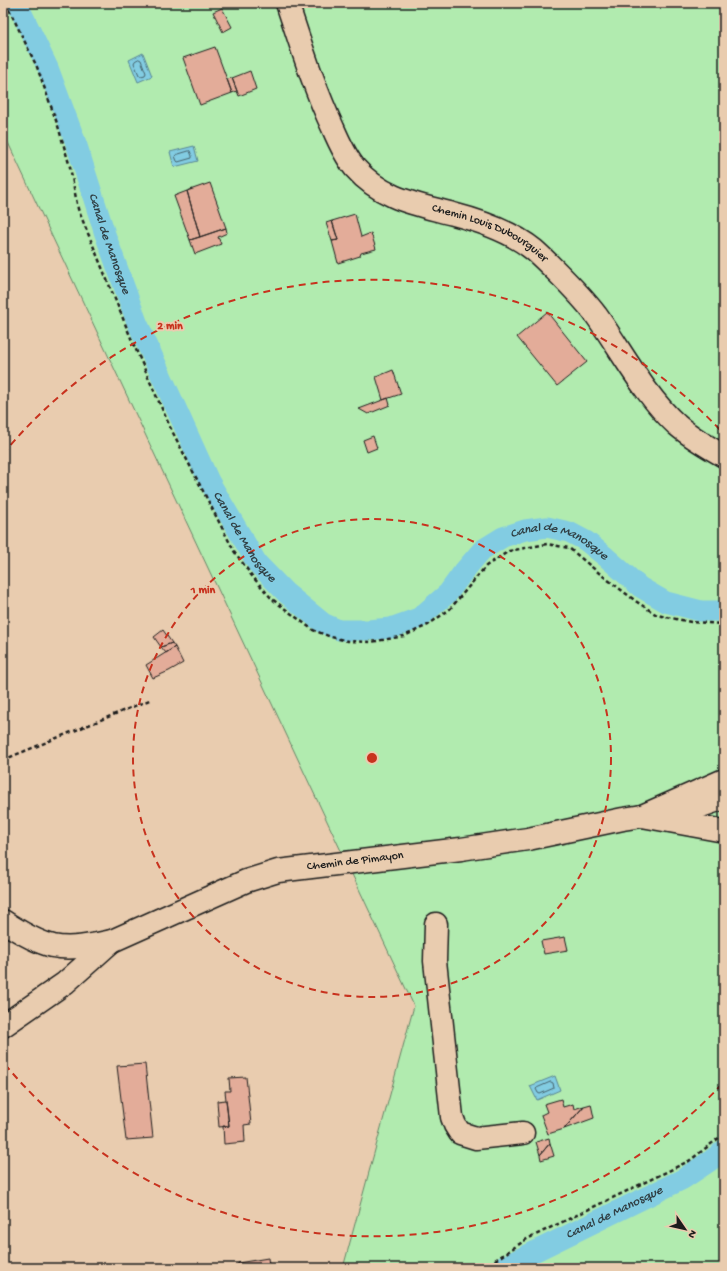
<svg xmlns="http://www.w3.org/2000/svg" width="727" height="1271" viewBox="0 0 727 1271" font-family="'Gochi Hand',sans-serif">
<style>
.green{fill:#b1ebaf;stroke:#668466}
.water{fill:#82cce2;stroke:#598693}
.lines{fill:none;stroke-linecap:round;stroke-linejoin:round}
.shore{stroke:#45626b;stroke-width:1}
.canal{stroke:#82cce2;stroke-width:21}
.building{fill:#e3ac99;stroke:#1c1c1c}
.minor-casing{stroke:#1c1c1c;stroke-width:25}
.path{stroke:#1c1c1c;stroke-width:2.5;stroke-dasharray:4 3;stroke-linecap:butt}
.minor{stroke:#e9ccaf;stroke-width:22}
.ring{fill:none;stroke:#c8321e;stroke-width:2;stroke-dasharray:7 5}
.labels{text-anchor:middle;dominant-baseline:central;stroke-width:4;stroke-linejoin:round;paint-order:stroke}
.street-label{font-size:12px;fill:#1c1c1c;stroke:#e9ccaf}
.water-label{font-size:13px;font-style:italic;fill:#303f44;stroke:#e9ccaf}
.centre{fill:#c8321e;stroke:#e9ccaf;stroke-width:2}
.ring-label{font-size:12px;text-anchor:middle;font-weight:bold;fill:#c8321e;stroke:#e9ccaf;stroke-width:4;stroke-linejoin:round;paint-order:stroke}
</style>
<rect width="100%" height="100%" fill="#e9ccaf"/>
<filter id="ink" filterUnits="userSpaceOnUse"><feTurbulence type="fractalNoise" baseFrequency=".025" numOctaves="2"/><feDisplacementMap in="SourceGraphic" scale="8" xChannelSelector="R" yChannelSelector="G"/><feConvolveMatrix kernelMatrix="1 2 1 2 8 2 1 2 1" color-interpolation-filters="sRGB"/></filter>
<g filter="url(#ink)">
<!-- green -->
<path class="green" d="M3 3H724V1268H343L414 1006 3 132Z"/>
<!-- water -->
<path class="water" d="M143 53 152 76 138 82 129 60Z
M194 146 198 161 174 167 170 152Z
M555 1076 560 1090 537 1100 530 1086Z"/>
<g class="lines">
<!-- shore -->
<path class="shore" d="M139 59 141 60 146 73 145 75 141 76 139 75 134 63 135 61Z
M190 151 192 156V158L178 162 177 161 175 156 176 155Z
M551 1082 553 1083 554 1088 540 1094 538 1093 536 1089 537 1088Z"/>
<!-- canal -->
<g class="canal">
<path id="s1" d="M17 3 48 68 77 146 105 234 137 322 209 481 257 563 286 593 323 623 339 630H368L391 628 419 618 448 593 464 571 482 550 503 537 525 530 547 527 569 532 586 541 606 557 640 587 666 602 701 611H724"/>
<path id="s2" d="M501 1268 683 1179 710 1161 724 1150"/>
</g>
</g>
<!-- building -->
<path class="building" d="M222 8 232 27 223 32 213 12Z
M215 47 232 93 200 105 183 58Z
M250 71 256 89 239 96 232 78Z
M232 78 237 91 232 93 227 79Z
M210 183 226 228 200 237 187 191Z
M187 191 200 237 190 240 174 196Z
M355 214 361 237 371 233 376 249 361 253 360 256 338 263 332 241 338 240 332 221Z
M332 221 338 240 332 241 326 223Z
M226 228 227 233 218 237 221 244 195 254 190 240Z
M547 312 587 362 557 386 517 337Z
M393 370 401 394 383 400 376 377Z
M388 398 390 405 368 414 359 409Z
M373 436 377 448 367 452 363 440Z
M163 630 172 643 161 647 154 637Z
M172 643 175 647 166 653 161 647Z
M175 647 183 663 169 671 153 678 146 665Z
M565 937 568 950 544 954 541 941Z
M145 1064 153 1138 126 1140 117 1066Z
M246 1077 251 1124 244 1125 245 1142 224 1144 223 1126H229L225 1091H230L229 1078Z
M561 1099 563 1107 573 1104 574 1109 584 1106 564 1129 548 1134 541 1115 547 1112 544 1104Z
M226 1100 229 1126 219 1127 217 1101Z
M591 1104 594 1118 564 1129 584 1106Z
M549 1138 550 1143 540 1155 536 1142Z
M550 1143 554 1156 541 1160 540 1155Z
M268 1258 269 1265 251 1268H238V1263Z"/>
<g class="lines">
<defs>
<g id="minor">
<path id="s3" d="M287 3C301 45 314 88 333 128 339 142 346 157 355 168 382 199 416 204 453 214 480 221 512 232 534 250 542 257 549 264 556 271 570 285 584 299 596 315 621 350 645 396 677 425 691 437 708 447 724 456"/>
<path d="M683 809 698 807 724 798"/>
<path d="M642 816 724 780"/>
<path id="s4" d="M3 921C18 931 36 942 53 946 72 950 93 945 112 941L246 881 278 871 461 849 528 839 623 819 642 816 724 831"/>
<path d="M436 924 435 961 452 1117 455 1125 460 1133 476 1138 523 1133"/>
<path d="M3 1026 65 983 112 941"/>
</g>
</defs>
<!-- minor casing -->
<use href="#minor" class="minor-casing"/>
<!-- path -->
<path class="path" d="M6 3 37 67 58 126 70 167 78 209 133 343 170 427 234 551 252 576 272 599 313 630 331 637 348 641 371 642 404 636 428 625 450 609 486 566 509 551 547 544 569 548 599 573 637 602 657 615 691 622 724 624
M3 760 152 699
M483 1268 527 1239 689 1161 724 1134"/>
<!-- minor -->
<use href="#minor" class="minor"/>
</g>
</g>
<!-- distance rings -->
<g class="ring">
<circle cx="372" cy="758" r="239"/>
<path d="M722 1084A478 478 0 0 1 3 1062M3 454A478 478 0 0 1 722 432"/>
</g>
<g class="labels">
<!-- street labels -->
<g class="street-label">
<text stroke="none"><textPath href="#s3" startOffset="331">Chemin Louis Dubourguier</textPath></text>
<text stroke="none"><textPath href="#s4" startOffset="374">Chemin de Pimayon</textPath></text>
</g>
<!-- water labels -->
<g class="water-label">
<text stroke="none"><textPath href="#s1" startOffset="258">Canal de Manosque</textPath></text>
<text stroke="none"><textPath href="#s1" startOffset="582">Canal de Manosque</textPath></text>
<text stroke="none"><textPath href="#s1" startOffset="978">Canal de Manosque</textPath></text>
<text stroke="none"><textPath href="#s2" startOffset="126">Canal de Manosque</textPath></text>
</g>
</g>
<circle cx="372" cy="758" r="6" class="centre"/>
<g class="ring-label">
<text x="170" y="329">2 min</text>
<text x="203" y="593">1 min</text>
</g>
<!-- margin -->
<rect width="727" height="1271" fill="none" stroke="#e9ccaf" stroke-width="16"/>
<rect x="8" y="8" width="711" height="1255" fill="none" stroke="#1c1c1c" stroke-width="1.5" filter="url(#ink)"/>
<!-- north arrow -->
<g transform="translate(685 1229) rotate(124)" stroke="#e9ccaf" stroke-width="3" paint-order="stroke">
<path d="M0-3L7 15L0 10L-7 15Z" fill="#1c1c1c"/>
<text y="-6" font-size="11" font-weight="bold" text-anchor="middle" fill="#1c1c1c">N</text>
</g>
</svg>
